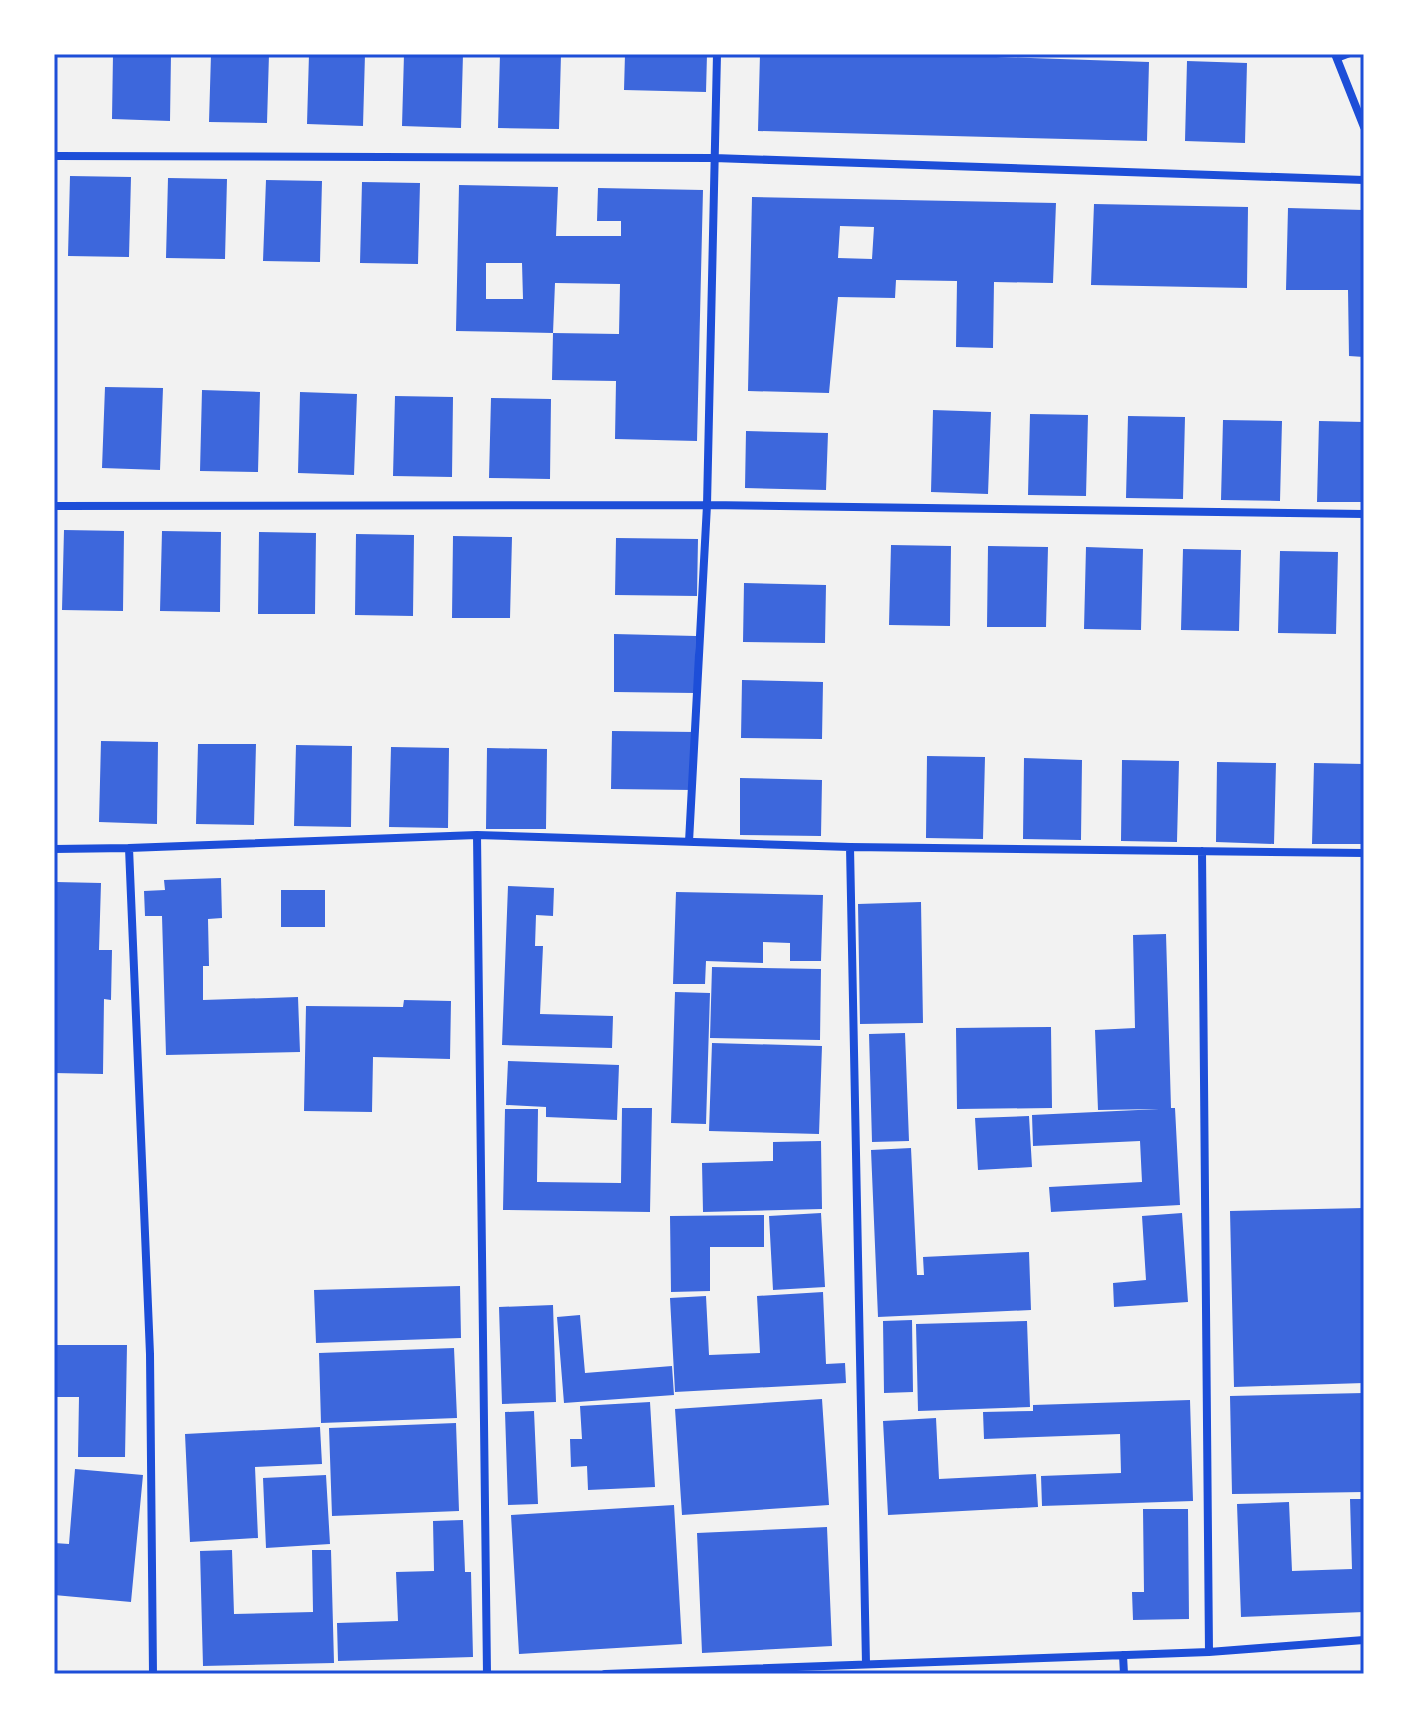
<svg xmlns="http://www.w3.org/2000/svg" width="1418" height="1728" viewBox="0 0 1418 1728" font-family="'Sofia Sans Condensed',sans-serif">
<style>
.building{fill:#3d67dc;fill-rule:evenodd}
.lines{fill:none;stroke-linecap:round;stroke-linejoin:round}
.service{stroke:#1d4ed8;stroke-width:6}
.minor{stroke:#1d4ed8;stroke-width:8}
.neatline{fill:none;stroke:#1d4ed8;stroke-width:3}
</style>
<rect width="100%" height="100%" fill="#f2f2f2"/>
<!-- building -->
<path class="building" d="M113 54H171L170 121 112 119Z
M211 54H269L267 123 209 122Z
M309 54H365L363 126 307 124Z
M404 54H463L461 128 402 126Z
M500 54H561L559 129 498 128Z
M625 54H707L706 92 624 90Z
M760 54H908L1149 62 1147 141 758 131Z
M1187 61 1247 63 1245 143 1185 141Z
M70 176 131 177 129 257 68 256Z
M168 178 227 179 225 259 166 258Z
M266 180 322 181 320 262 263 261Z
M362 182 420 183 418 264 360 263Z
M459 185 558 187 556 236H621V221H597L598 188 703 190 697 441 615 439 616 381 552 380 553 333 456 331ZM486 263H522L523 299H486ZM555 283 620 284 619 334 553 333Z
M752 197 1056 203 1053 283 994 282 993 348 956 347 957 281 896 280 895 298 838 297 829 393 748 391ZM840 226 874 227 872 259 838 258Z
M1094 204 1248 207 1247 288 1091 285Z
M1288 208 1364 210V357L1349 356 1348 290H1286Z
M105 387 163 388 160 470 102 468Z
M202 390 260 392 258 472 200 471Z
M300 392 357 394 354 475 298 473Z
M395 396 453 397 452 477 393 476Z
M491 398 551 399 550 479 489 478Z
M933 410 991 412 988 494 931 492Z
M1030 414 1088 415 1086 496 1028 495Z
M1128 416 1185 417 1183 499 1126 498Z
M1223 420 1282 421 1280 501 1221 500Z
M1319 421 1364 422V502H1317Z
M746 431 828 433 826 490 745 488Z
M64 530 124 531 123 611 62 610Z
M162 531 221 532 220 612 160 611Z
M259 532 316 533 315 614H258Z
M356 534 414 535 413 616 355 615Z
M453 536 512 537 510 618H452Z
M616 538 698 539 697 596 615 595Z
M891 545 951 546 950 626 889 625Z
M988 546 1048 547 1046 627H987Z
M1086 547 1143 549 1141 630 1084 629Z
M1183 549 1241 550 1239 631 1181 630Z
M1280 551 1338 552 1336 634 1278 633Z
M744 583 826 585 825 643 743 642Z
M614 634 696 636 695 693 614 692Z
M742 680 823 682 822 739 741 738Z
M612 731 695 732 693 790 611 789Z
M101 741 158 742 157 824 99 822Z
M198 744H256L254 825 196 824Z
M296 745 352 746 351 827 294 826Z
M391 747 449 748 448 828 389 827Z
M487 748 547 749 546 829H486Z
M927 756 985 757 983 839 926 838Z
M1024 758 1082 760 1081 840 1023 839Z
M1122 760 1179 761 1177 842 1121 841Z
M1217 762 1276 763 1274 844 1216 842Z
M1314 763 1364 764V844H1312Z
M740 778 822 780 821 836 740 835Z
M221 878 222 918 208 919 209 966H203V1000L298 997 300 1052 166 1055 162 916H145L144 891 165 890 164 880Z
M56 882 101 883 99 950H112L111 1000 104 999 103 1074 54 1073Z
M508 886 554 888 553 916 536 915 535 946H543L540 1014 613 1016 612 1048 502 1045Z
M281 890H325V927H281Z
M676 892 823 895 821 961H790V943L763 942V963L706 961 705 984H673Z
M921 902 923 1023 860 1024 858 904Z
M1166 934 1171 1108H1175L1180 1205 1051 1212 1049 1187 1142 1182 1140 1141 1033 1146 1032 1115 1159 1109 1098 1110 1095 1030 1135 1028 1133 935Z
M712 967 821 969 820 1040 710 1038Z
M675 992 710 993 706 1124 671 1123Z
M404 1000 451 1001 450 1059 373 1057 372 1112 304 1111 306 1006 403 1007Z
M1051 1027 1052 1108 957 1109 956 1028Z
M905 1033 909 1141 872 1142 869 1034Z
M712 1043 822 1046 819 1134 709 1131Z
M508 1061 619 1065 617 1120 546 1117V1107L506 1105Z
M622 1108H652L650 1212 503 1210 505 1109H538L537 1182 621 1183Z
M1029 1116 1032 1167 978 1170 975 1118Z
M821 1141 822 1209 703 1212 702 1163 773 1161V1142Z
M911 1148 917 1275H924L923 1257 1029 1252 1031 1310 878 1317 871 1150Z
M1364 1208V1383L1234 1387 1230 1211Z
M821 1213 825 1287 773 1290 769 1216Z
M1182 1213 1188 1302 1114 1307 1113 1283 1146 1280 1142 1216Z
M764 1215V1247H710V1291L671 1292 670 1216Z
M460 1286 461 1338 316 1343 314 1290Z
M823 1292 826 1364 845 1363 846 1383 675 1392 670 1298 706 1296 709 1355 760 1353 757 1296Z
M553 1305 556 1402 502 1404 499 1307Z
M580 1315 585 1373 672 1366 674 1395 564 1403 557 1317Z
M912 1320 913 1392 884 1393 883 1321Z
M1027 1321 1030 1407 918 1411 916 1324Z
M54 1345H127L125 1457H78L79 1397H54Z
M454 1348 457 1418 321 1423 319 1353Z
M1364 1393V1492L1232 1494 1230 1396Z
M822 1399 829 1505 682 1515 675 1409Z
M1190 1400 1193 1501 1042 1506 1041 1476 1121 1473 1120 1434 984 1439 983 1412 1033 1411V1405Z
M650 1402 655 1487 588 1490 587 1466 571 1467 570 1439H582L580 1406Z
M534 1411 538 1504 508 1505 505 1412Z
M936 1418 939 1479 1036 1474 1038 1507 888 1515 883 1421Z
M456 1423 459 1511 332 1516 329 1428Z
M320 1427 322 1464 255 1467 258 1538 190 1542 185 1434Z
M75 1469 143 1475 131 1602 54 1595V1543L69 1544Z
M326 1475 330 1544 266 1548 263 1478Z
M1350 1499H1364V1612L1241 1617 1237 1504 1289 1502 1292 1571 1352 1569Z
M674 1505 682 1644 519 1654 511 1515Z
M1143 1509H1188L1189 1619 1133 1620 1132 1592H1144Z
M463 1520 465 1572H471L473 1657 338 1661 337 1623 398 1621 396 1572 434 1571 433 1521Z
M827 1527 832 1646 702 1653 697 1533Z
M232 1550 234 1614 313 1612 312 1550H331L334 1663 203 1666 200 1551Z"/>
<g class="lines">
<!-- service -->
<path class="service" d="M1337 59 1350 54"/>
<!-- minor -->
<path class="minor" d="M1335 54 1364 127
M54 156 714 158 1364 180
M54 506 707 505 1364 514
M477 835 487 1674
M689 842 707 505 717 54
M850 847 866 1664
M129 848 150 1354 153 1674
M54 849 129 848 477 835 850 847 1364 853
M1202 851 1209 1652
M1123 1655 1124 1674
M605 1674 1209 1652 1364 1640"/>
</g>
<!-- border -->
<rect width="1418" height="1728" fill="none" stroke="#ffffff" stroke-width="112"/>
<rect x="56" y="56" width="1306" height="1616" class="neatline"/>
</svg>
